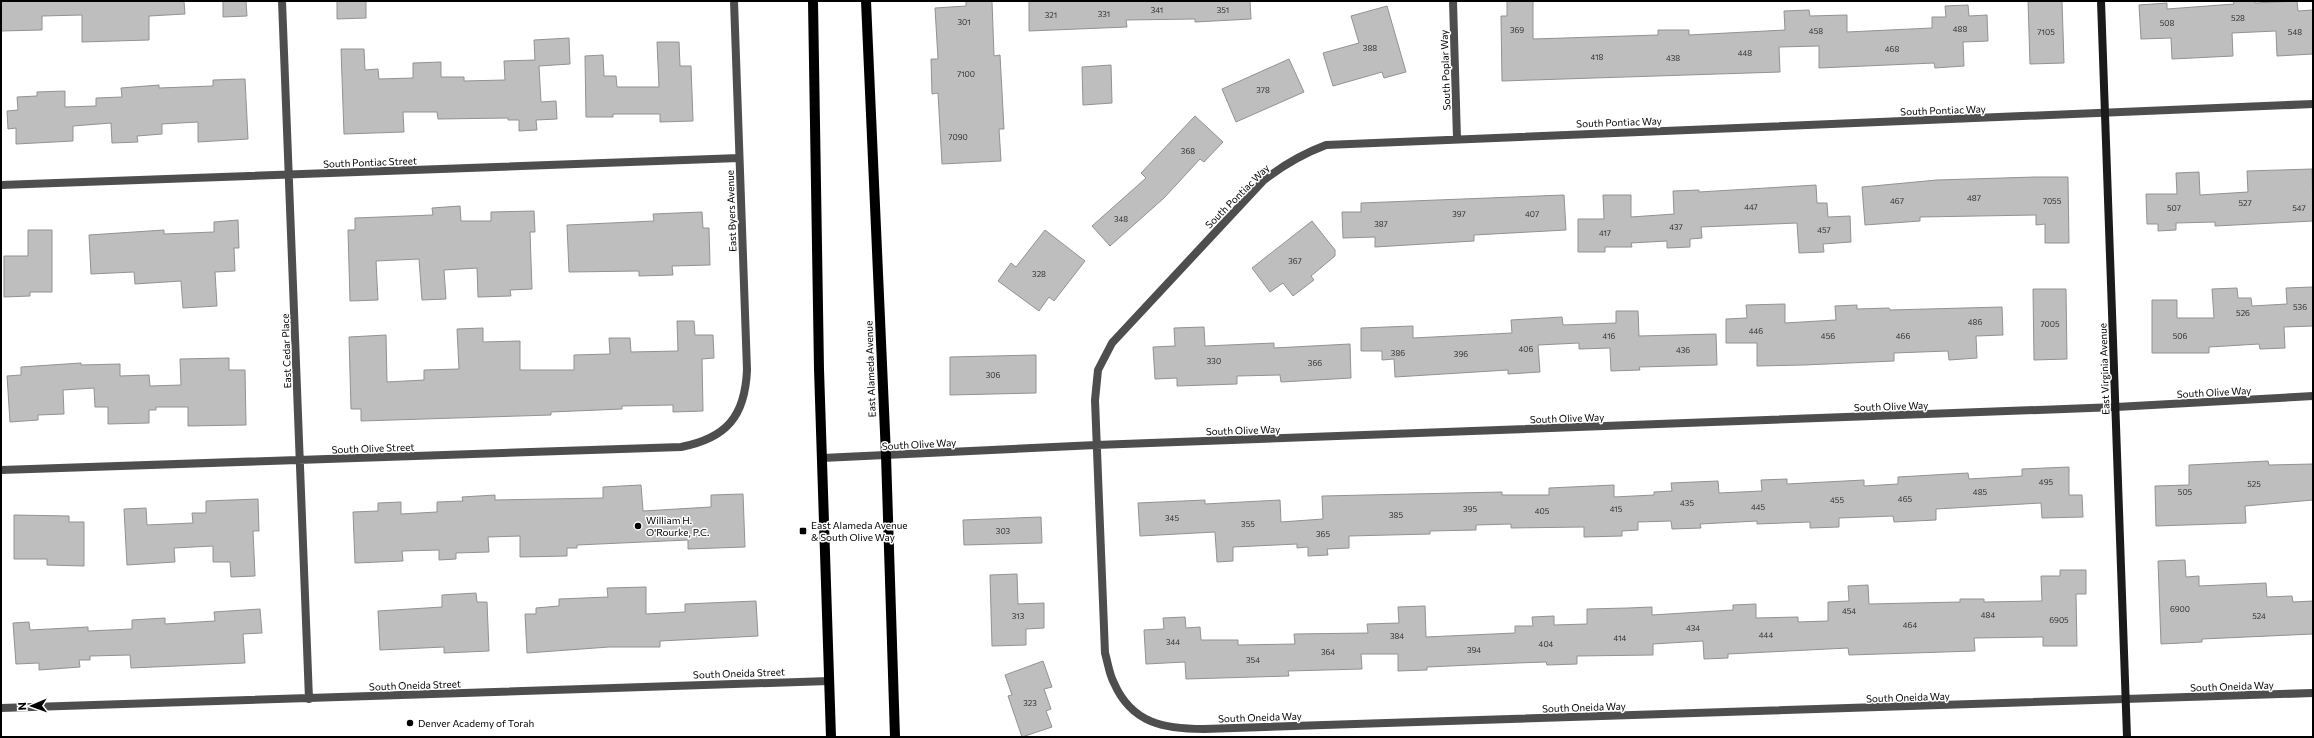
<svg xmlns="http://www.w3.org/2000/svg" width="2314" height="738" viewBox="0 0 2314 738" font-family="Commissioner,sans-serif">
<style>
.building{fill:#bebebe;stroke:#929292}
.lines{fill:none;stroke-linecap:round;stroke-linejoin:round}
.street{stroke:#4e4e4e;stroke-width:8}
.secondary{stroke:#1b1b1b;stroke-width:8}
.primary{stroke:#000;stroke-width:10}
.poi-dot{fill:#000;stroke:#fff;stroke-width:1.5}
.labels{text-anchor:middle;dominant-baseline:central;stroke-width:3;stroke-linejoin:round;paint-order:stroke}
.number-label{font-size:8px;fill:#303030}
.street-label{font-size:10px;fill:#000;stroke:#fff}
.poi-label{font-size:10px;fill:#000;stroke:#fff;text-anchor:start}
</style>
<rect width="100%" height="100%" fill="#fff"/>
<!-- building -->
<path class="building" d="M1 1H184L185 14 149 16V40L82 42V15L42 16V30L1 31Z
M223 1H246L247 16 223 17Z
M337 1H366V18L337 19Z
M966 1H992L994 56 1000 55 1004 129H999L1001 161 942 164 938 93 932 94 931 59H938L935 8 966 6Z
M1029 1H1250L1251 19 1195 22V19L1126 20 1127 27 1029 31Z
M1507 1H1533V39L1658 35V30H1689V35L1785 30 1784 11 1809 10 1810 16 1847 15V32L1932 28V17H1946L1945 6 1968 5 1969 16 1987 15 1988 41 1963 42 1964 66 1935 68 1934 63 1819 68V46L1779 47 1780 72 1502 81 1501 16H1507Z
M2028 1H2062L2064 63 2030 64Z
M2233 1H2255V3L2297 1 2298 11 2313 10V54L2277 56 2276 31 2232 33 2233 56 2172 59 2171 38 2141 39 2139 5 2167 3V9L2234 4Z
M1387 6 1406 72 1384 78 1382 72 1333 86 1323 53 1359 43 1351 16Z
M569 38 570 64 539 66 541 102 556 101 557 119 536 120 537 130 519 131V120H508V118L438 119 437 112H403L404 132 344 134 341 49H364L365 70 378 69 379 79 413 78V63L441 62V77H464V81L505 80 504 61 535 60 534 40Z
M657 42H679L680 66H691L693 121 660 122V114H613V117H586L585 56 603 55 604 76H616L617 87H659Z
M1289 59 1304 92 1236 122 1222 89Z
M1111 65 1112 103 1083 105 1082 67Z
M245 79 248 139 198 142V122L162 124V134L137 136 138 142 112 143 111 123 73 126V141L16 144V128L8 129 7 111 18 110 17 97 37 96V92L65 91V107L96 106V98L122 97 121 88 159 85V88L213 86V80Z
M1195 116 1223 142 1204 162 1200 159 1164 198 1110 246 1092 226 1146 178 1141 173Z
M2312 169 2313 221 2215 226V222L2176 223V230L2158 231V224H2147L2146 194H2177L2176 173 2199 172 2200 195 2248 192 2247 171Z
M2035 177H2068L2069 243H2045V224L2036 225V215L1920 217V221L1865 225 1862 187 1937 180Z
M1816 185 1817 203H1827L1828 217 1850 216 1851 242 1823 244 1824 252 1799 253 1797 223 1701 227 1702 238 1690 239V247L1667 248V241L1631 243 1632 247H1605V252H1578V219H1604L1603 195H1631V217L1674 214 1673 191 1699 190V192Z
M1564 195 1566 230 1474 235V241L1375 247V237L1343 238 1342 212H1361V203Z
M460 206 461 221H491V212L534 211 535 232H530L532 289 510 290 511 296 478 297 477 268 444 270 446 299 422 300 419 259 376 261 378 300 350 301 348 230H355V218L433 215 432 208Z
M702 212 703 228H709L710 265 672 266 673 275 639 276V271L569 272 567 225 654 221 653 214Z
M238 220 239 248H234L235 271 215 272 217 306 183 308 181 281 135 284 134 272 91 274 89 235 164 230V234L214 232V222Z
M1312 221 1335 250V256L1311 276 1314 280 1293 296 1283 283 1270 292 1252 268Z
M28 230H52V292H30V296L4 297V256H28Z
M1045 230 1085 261 1054 301 1049 297 1039 311 998 281 1011 263 1016 267Z
M2313 287V326L2284 327 2285 348 2260 349 2259 344 2209 347V353H2152V300H2177V318H2214L2212 289 2237 288 2238 298H2251L2252 306 2287 304 2286 288Z
M2033 289H2066L2067 359 2034 360Z
M1785 304V323L1836 320 1835 306 1857 305V309L1889 308 1890 310 2002 307 2003 335 1976 336 1977 358 1949 360 1948 351 1894 353V361L1804 365 1757 366V343H1726V319L1747 318 1746 305Z
M1616 311H1638L1639 336 1716 334 1717 365 1639 367 1640 370 1611 371 1610 348 1579 349V343L1538 345 1540 372 1508 374V370L1395 377 1394 359 1382 360V351H1361V328L1413 326V338L1512 333 1511 320 1562 317 1563 325 1616 323Z
M677 321H694L695 335H713L714 358 702 359 703 411 673 412V405L622 406V409L551 412V415L361 421V409H351L349 337 386 335 387 382 424 380V370L459 369 457 329 483 328V342L520 341V370H574V355L610 354 609 338H630L631 352 678 351Z
M1204 327 1205 346 1274 343V348L1350 344 1351 378 1281 382 1280 375 1237 376V384L1177 386V378L1155 379 1153 347 1175 346 1174 328Z
M1036 355V393L950 395V357Z
M229 358V370H245L246 425 188 426V407H156V410H149V423L108 424V407H95L94 388 63 390 64 414 38 415V420L10 422 7 376 21 375V367L81 363V365L120 364V376L149 375 150 386 181 385 180 359Z
M2268 461 2269 465 2313 464V500L2245 506 2246 523 2156 526 2155 486 2189 485V465Z
M2069 467V495H2082L2083 517 2042 518 2041 503 1936 509V520L1894 522 1893 516 1839 518V527L1810 528V522L1757 524V521L1700 524 1701 528 1672 529 1671 521 1638 522V530L1622 531V536L1584 537V527L1511 528V524L1476 525V530L1430 531V534L1349 536V548L1327 549 1328 555 1308 556V547L1297 548V544L1233 547V561L1217 562 1215 532 1140 536 1138 503 1205 500V504L1280 500 1281 522 1323 519 1322 496 1502 492V495H1549V488L1614 485V497L1654 495V492L1672 491 1671 483 1718 481 1719 493 1762 491 1761 480 1787 479V484L1864 480V486L1898 484V477L1968 473 1969 479 2022 476V469Z
M641 485 643 511 711 507V495L743 494 745 547 688 549V540L577 545V548H567V556L520 557V536L488 537 489 552 456 553V559L439 560V550L402 551 403 561 355 563 353 512 378 511V503L401 502V514L437 512V502L463 501 462 497 495 495V500L603 498V487Z
M258 499 259 531H253L255 576 231 577 230 562H213V546L174 548 175 562 127 565 124 509 146 508 147 525 193 523 192 513H206V501Z
M14 515 69 516V522H84V566L47 565V559H14Z
M1041 517 1042 543 964 545 963 520Z
M2185 560 2186 577 2199 576V586L2266 583 2267 597 2292 596 2293 602 2313 601V634L2202 639V642L2161 644 2158 561Z
M2060 570H2086V594H2076L2077 646H2043V637L1974 638 1975 651 1849 655 1848 648 1728 654V658L1704 659 1703 641 1653 644V655L1577 656V664L1547 665 1546 662 1517 663 1427 667V670L1398 671V654H1361L1362 669 1288 671 1289 676 1186 679 1185 662 1146 664 1144 630 1164 629 1163 618 1185 617 1186 628 1200 627 1201 640H1238V645L1295 644 1294 634 1368 633 1367 624 1399 623 1398 607 1425 606 1426 637 1515 633V626H1533L1532 617 1554 616V625L1587 624V609L1628 608 1652 607V615L1733 610V605L1756 604V618L1798 617V622L1828 621V602L1849 601 1848 586 1868 585 1869 604 1960 602V599H1984V602L2042 601 2041 576H2060Z
M1017 574 1018 604 1044 603V628L1026 629V645L992 646 990 575Z
M646 587V614L685 612V604L756 601 758 636 660 641V647H609L527 653 525 614H536V608L559 606V599L608 597 607 588Z
M476 593 477 602H487L489 651 444 653V647L380 650 378 611 442 607V595Z
M260 609 262 633 243 634 245 663 131 668 130 655 90 656V660H79L80 667 39 670V663L16 664 13 623 29 622 30 630 88 627V631L132 629V620L165 618V624L215 621 214 612Z
M1043 661 1052 687 1044 689 1051 709 1046 711 1052 727 1022 737 1008 696 1012 695 1005 675Z"/>
<g class="lines">
<!-- street -->
<path class="street" d="M282 1 309 699
M1453 1 1457 139
M2313 104 1326 145C1302 154 1283 165 1263 181L1112 343 1098 370 1095 400 1105 653C1108 663 1109 674 1114 683 1132 724 1165 729 1204 729L2313 693
M1 185 739 158
M822 458 1096 445 2116 407 2313 396
M1 470 681 447C727 438 745 416 747 370L734 1
M1 708 829 681"/>
<!-- secondary -->
<path class="secondary" d="M2101 1 2127 737"/>
<!-- primary -->
<path class="primary" d="M813 1 819 369 831 737
M866 1 886 455 895 737"/>
</g>
<!-- markers -->
<g class="poi-dot">
<circle cx="638" cy="526" r="4"/>
<rect x="799" y="527" width="8" height="8" rx="2"/>
<circle cx="410" cy="723" r="4"/>
</g>
<g class="labels">
<!-- number labels -->
<g class="number-label">
<text x="1157" y="10">341</text>
<text x="1223" y="10">351</text>
<text x="1104" y="14">331</text>
<text x="1051" y="15">321</text>
<text x="2238" y="18">528</text>
<text x="964" y="22">301</text>
<text x="2167" y="23">508</text>
<text x="1960" y="29">488</text>
<text x="1517" y="30">369</text>
<text x="1816" y="31">458</text>
<text x="2046" y="32">7105</text>
<text x="2295" y="32">548</text>
<text x="1370" y="48">388</text>
<text x="1892" y="49">468</text>
<text x="1745" y="53">448</text>
<text x="1597" y="57">418</text>
<text x="1673" y="58">438</text>
<text x="966" y="74">7100</text>
<text x="1263" y="90">378</text>
<text x="958" y="137">7090</text>
<text x="1188" y="151">368</text>
<text x="1974" y="198">487</text>
<text x="1897" y="201">467</text>
<text x="2052" y="201">7055</text>
<text x="2245" y="203">527</text>
<text x="1751" y="207">447</text>
<text x="2174" y="208">507</text>
<text x="2299" y="208">547</text>
<text x="1459" y="214">397</text>
<text x="1532" y="214">407</text>
<text x="1121" y="219">348</text>
<text x="1381" y="224">387</text>
<text x="1676" y="227">437</text>
<text x="1824" y="230">457</text>
<text x="1605" y="233">417</text>
<text x="1295" y="261">367</text>
<text x="1039" y="274">328</text>
<text x="2300" y="307">536</text>
<text x="2243" y="313">526</text>
<text x="1975" y="322">486</text>
<text x="2050" y="324">7005</text>
<text x="1756" y="331">446</text>
<text x="1609" y="336">416</text>
<text x="1828" y="336">456</text>
<text x="1903" y="336">466</text>
<text x="2180" y="336">506</text>
<text x="1526" y="349">406</text>
<text x="1683" y="350">436</text>
<text x="1398" y="353">386</text>
<text x="1461" y="354">396</text>
<text x="1214" y="361">330</text>
<text x="1315" y="363">366</text>
<text x="993" y="375">306</text>
<text x="2046" y="482">495</text>
<text x="2254" y="484">525</text>
<text x="1980" y="492">485</text>
<text x="2185" y="492">505</text>
<text x="1905" y="499">465</text>
<text x="1837" y="500">455</text>
<text x="1687" y="503">435</text>
<text x="1758" y="507">445</text>
<text x="1470" y="509">395</text>
<text x="1616" y="509">415</text>
<text x="1542" y="511">405</text>
<text x="1396" y="515">385</text>
<text x="1172" y="518">345</text>
<text x="1248" y="524">355</text>
<text x="1003" y="531">303</text>
<text x="1323" y="534">365</text>
<text x="2180" y="609">6900</text>
<text x="1849" y="611">454</text>
<text x="1988" y="615">484</text>
<text x="1018" y="616">313</text>
<text x="2259" y="616">524</text>
<text x="2059" y="620">6905</text>
<text x="1910" y="625">464</text>
<text x="1693" y="628">434</text>
<text x="1766" y="635">444</text>
<text x="1397" y="636">384</text>
<text x="1620" y="638">414</text>
<text x="1173" y="642">344</text>
<text x="1546" y="644">404</text>
<text x="1474" y="650">394</text>
<text x="1328" y="652">364</text>
<text x="1253" y="660">354</text>
<text x="1030" y="703">323</text>
</g>
<!-- street labels -->
<g class="street-label">
<text transform="translate(1445 70) rotate(-92)">South Poplar Way</text>
<text transform="translate(1943 110) rotate(-2)">South Pontiac Way</text>
<text transform="translate(1619 122) rotate(-2)">South Pontiac Way</text>
<text transform="translate(370 162) rotate(-2)">South Pontiac Street</text>
<text transform="translate(1237 196) rotate(-45)">South Pontiac Way</text>
<text transform="translate(731 211) rotate(-92)">East Byers Avenue</text>
<text transform="translate(286 351) rotate(-92)">East Cedar Place</text>
<text transform="translate(870 369) rotate(-92)">East Alameda Avenue</text>
<text transform="translate(2104 369) rotate(-92)">East Virginia Avenue</text>
<text transform="translate(2214 392) rotate(-3)">South Olive Way</text>
<text transform="translate(1891 406) rotate(-2)">South Olive Way</text>
<text transform="translate(1567 418) rotate(-2)">South Olive Way</text>
<text transform="translate(1243 430) rotate(-2)">South Olive Way</text>
<text transform="translate(919 444) rotate(-3)">South Olive Way</text>
<text transform="translate(373 448) rotate(-2)">South Olive Street</text>
<text transform="translate(739 673) rotate(-2)">South Oneida Street</text>
<text transform="translate(415 685) rotate(-2)">South Oneida Street</text>
<text transform="translate(2232 686) rotate(-2)">South Oneida Way</text>
<text transform="translate(1908 697) rotate(-2)">South Oneida Way</text>
<text transform="translate(1584 707) rotate(-2)">South Oneida Way</text>
<text transform="translate(1260 717) rotate(-2)">South Oneida Way</text>
</g>
<!-- poi labels -->
<g class="poi-label">
<text x="646" y="520">William H.<tspan x="646" dy="12">O'Rourke, P.C.</tspan></text>
<text x="811" y="525">East Alameda Avenue<tspan x="811" dy="12">&amp; South Olive Way</tspan></text>
<text x="418" y="723">Denver Academy of Torah</text>
</g>
</g>
<!-- border -->
<rect width="2314" height="738" fill="none" stroke="#000000" stroke-width="4"/>
<!-- north arrow -->
<g transform="translate(32 706) rotate(268)" stroke="#ffffff" stroke-width="3" paint-order="stroke">
<path d="M0-3L7 15L0 10L-7 15Z" fill="#000000"/>
<text y="-6" font-size="11" font-weight="bold" text-anchor="middle" fill="#000000">N</text>
</g>
</svg>
